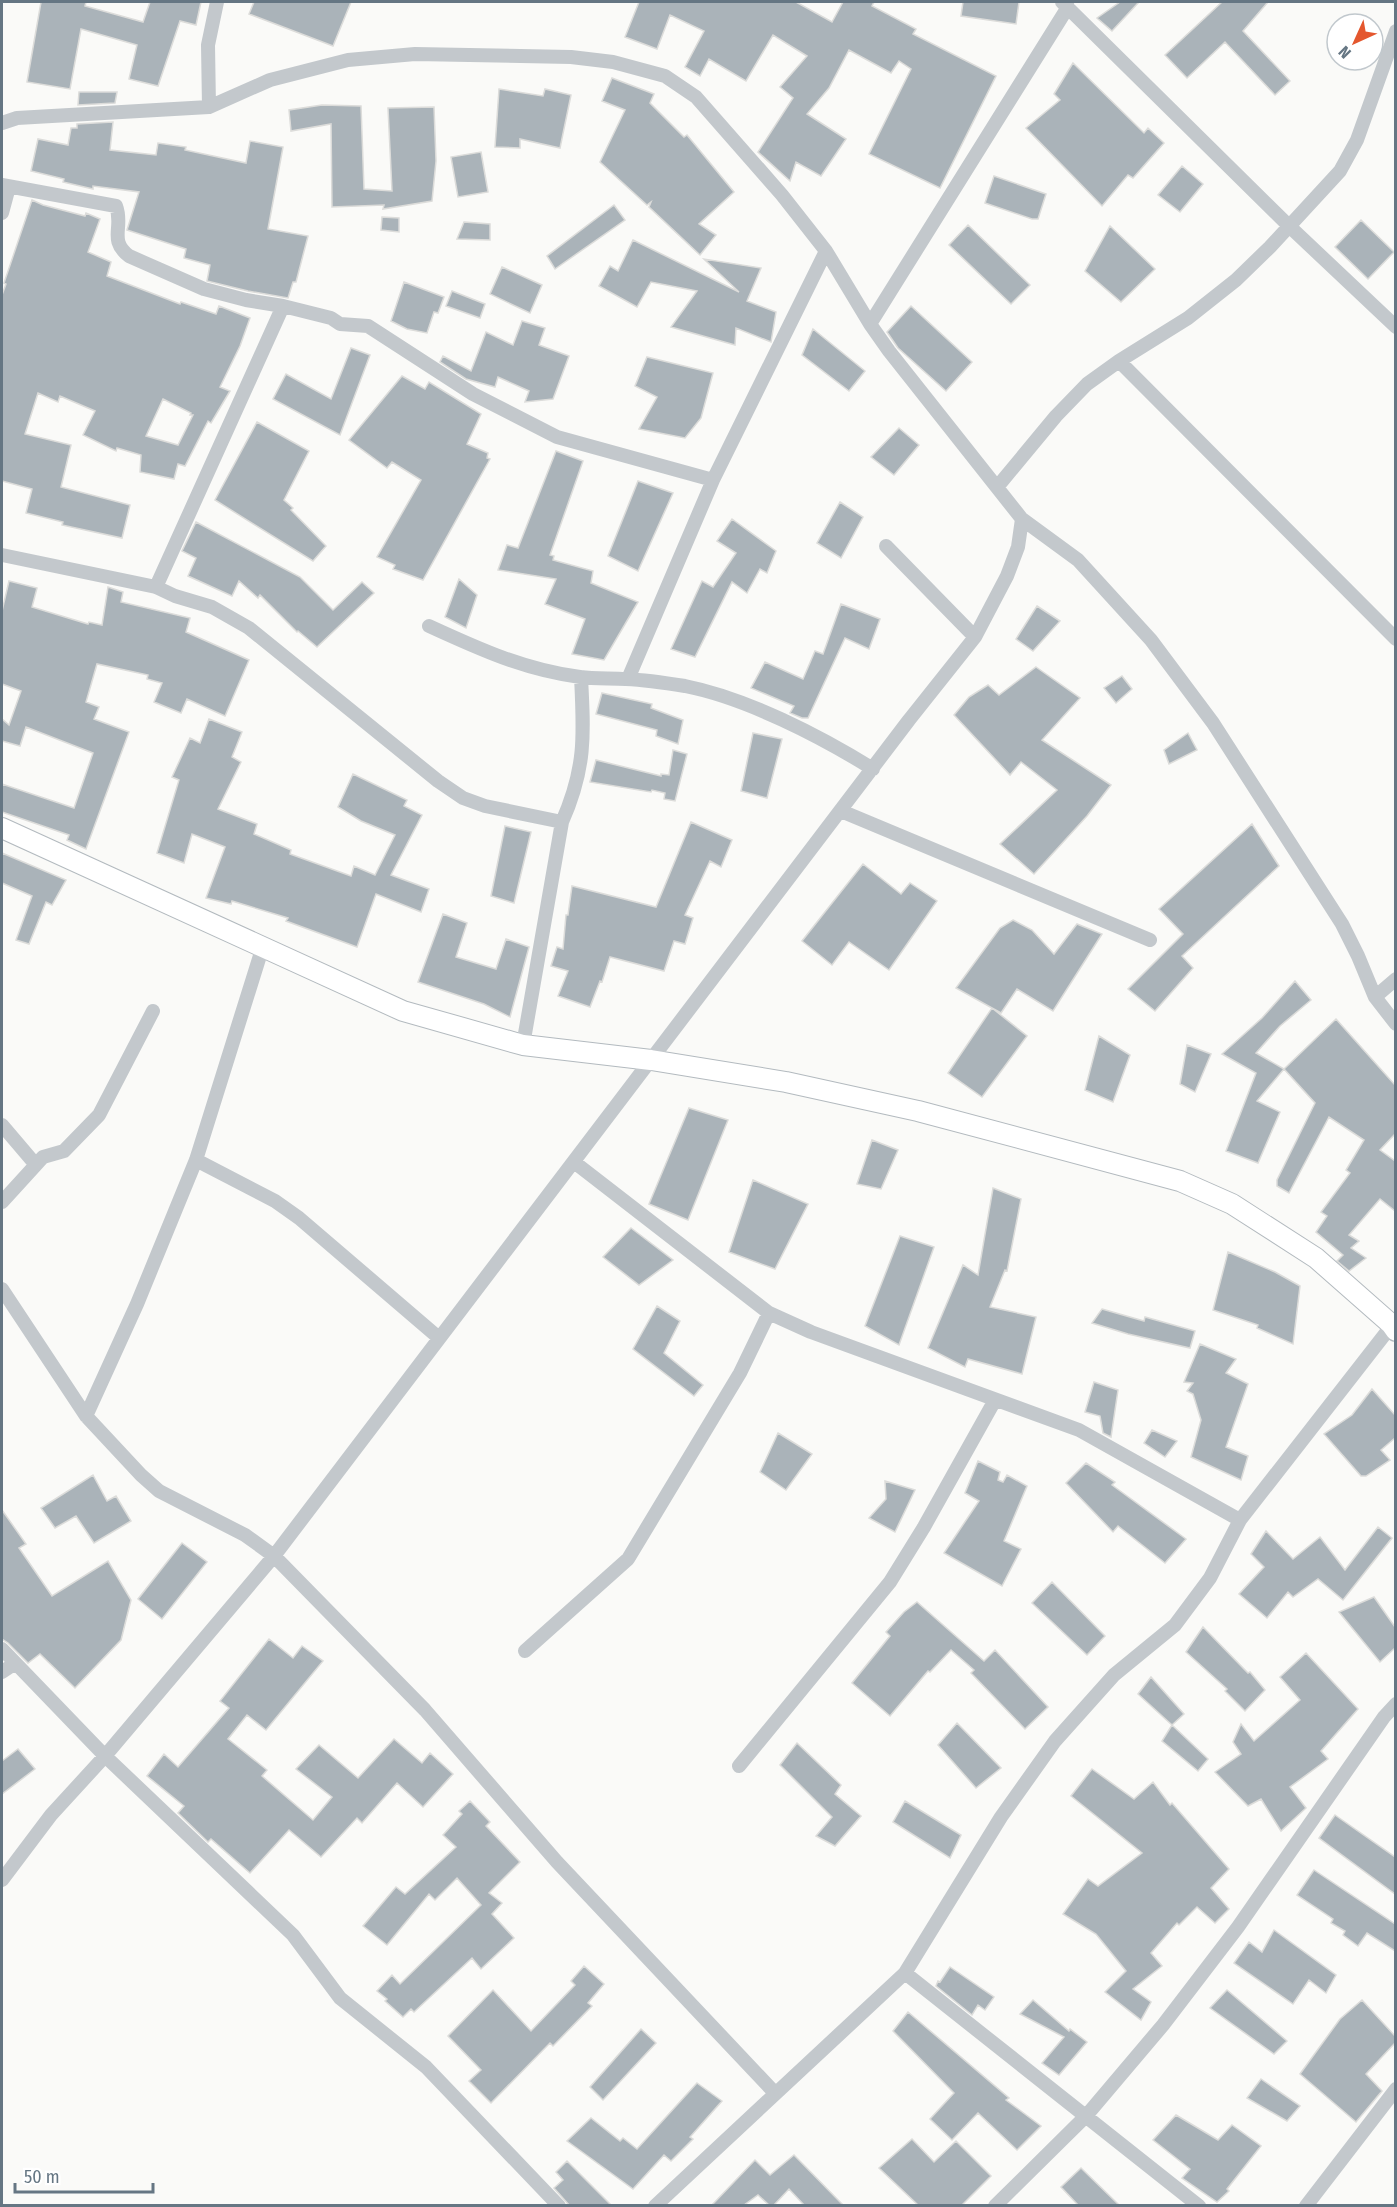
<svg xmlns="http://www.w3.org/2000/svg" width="1397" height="2207" viewBox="0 0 1397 2207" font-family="'Fira Sans Condensed',sans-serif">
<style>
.building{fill:#aab3b9;stroke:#dcdcda;stroke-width:1.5;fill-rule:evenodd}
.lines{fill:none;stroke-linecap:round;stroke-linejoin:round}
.secondary-casing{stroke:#b3babf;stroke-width:22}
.street{stroke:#c3c8cc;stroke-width:14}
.secondary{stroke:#fff;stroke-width:20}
</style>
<rect width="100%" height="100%" fill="#fafaf8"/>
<!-- building -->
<path class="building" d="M41 2H86L85 6 143 22 150 2H201L196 25 180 21 158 86 129 79 137 45 81 29 70 89 27 82Z
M254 2H351L333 46 249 14Z
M639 2H796L832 22 843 2H874L872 6 916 29 913 34 996 76 940 188 869 154 911 69 899 61 891 73 849 50 829 88 807 114 846 139 821 176 796 162 790 181 758 152 793 98 780 87 807 56 773 35 746 81 709 59 700 76 685 67 704 31 670 15 657 49 625 37Z
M963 2H1019L1016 24 961 16Z
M1120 2H1139L1112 31 1097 18Z
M1222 2H1268L1243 31 1290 81 1275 95 1225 42 1187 78 1165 55Z
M1073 63 1144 133 1148 128 1164 143 1133 178 1128 175 1102 206 1026 128 1060 100 1054 94Z
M612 78 654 94 650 103 684 137 687 135 734 192 699 224 716 235 700 255 649 207 651 202 647 205 600 162 625 110 602 101Z
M499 89 543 96 545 89 571 95 560 148 520 139V148L495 147Z
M79 92H117L115 103 78 105Z
M322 105 361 106 364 189 392 191 388 108 434 107 436 161 432 201 383 209 384 205 332 207 331 124 291 131 289 110Z
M113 122 110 150 156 155 158 143 186 147 185 150 246 163 250 141 283 147 268 229 308 236 296 282H293L288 298 248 291 207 281 210 265 184 258 186 249 127 230 139 192 93 186V189L63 182 64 179 31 171 38 139 68 145 71 128H77V124Z
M481 152 488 192 458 197 451 157Z
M1182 166 1203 184 1180 212 1158 195Z
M994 176 1046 194 1038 219H1032L985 203Z
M32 200 43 205 85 216 86 213 100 219 88 252 111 262 107 276 180 304 181 302 216 314 219 306 250 318 240 346 220 387 230 391 211 423 208 421 185 466 178 464 174 479 140 472 141 455 117 448 116 451 83 435 95 411 60 396 58 402 38 393 25 434 71 445 61 487 130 505 122 538 62 525 63 522 26 513 32 489 2 481V295L6 284 4 283ZM163 399 191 413 190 415H193L178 445 146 436Z
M614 205 625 220 555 269 547 256Z
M382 217 399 218V232L381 230Z
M1361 220 1394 252 1368 279 1335 247Z
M464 222 490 224V240L457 239Z
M968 225 1030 285 1011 304 949 245Z
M1110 226 1155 269 1121 302 1085 271Z
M633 240 739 292 704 259 761 268 747 301 776 312 771 342 736 328 735 345 671 327 697 291 651 282 637 307 599 286 610 266 618 271Z
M502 267 542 285 530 313 490 294Z
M404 282 444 297 438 313 434 312 427 333 407 329 391 321Z
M452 291 485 304 480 318 446 306Z
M911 306 972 362 946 391 898 348 887 332Z
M522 321 545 328 539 345 569 356 553 399 525 402 529 391 498 377 495 387 466 379 440 362 443 356 471 371 486 332 513 345Z
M813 329 865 371 849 391 802 355Z
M351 348 370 355 340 435 273 399 286 374 331 399Z
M647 357 713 373 701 418 685 438 639 429 657 397 635 386Z
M402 376 425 389 429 382 481 414 467 444 488 453 487 458 490 459 423 580 393 569 395 565 377 557 421 480 392 462 387 468 349 440Z
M257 422 309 451 284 500 293 508 291 510 326 546 313 561 215 500Z
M899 428 919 445 894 475 871 457Z
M556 451 583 461 550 555 554 556 553 560 593 571 591 583 638 602 604 660 572 654 585 619 545 604 556 579 498 570 507 545 518 548Z
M638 481 673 493 638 571 608 556Z
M840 502 863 517 841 558 817 543Z
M732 519 776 551 767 573 760 569 747 593 732 582 695 657 671 649 702 581 713 587 736 553 717 541Z
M196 522 300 577 333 610 362 582 374 593 317 647 298 631 297 632 260 595 258 598 239 581 232 596 188 576 196 558 182 551Z
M459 579 477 595 466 628 445 617Z
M9 581 37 588 32 607 88 624 89 622 102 625 108 587 123 592 121 602 190 618 186 632 249 660 225 716 187 699 181 713 154 702 162 683 147 679 148 675 97 664 86 702 99 707 94 719 129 732 86 849 67 840 69 835 2 812V784L74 808 93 753 26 727 20 746 2 741V719L9 725 21 691 2 684V611Z
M841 604 880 619 869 649 845 638 808 718H802L790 713 794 706 751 688 765 662 803 679 815 651 823 654Z
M1037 606 1060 621 1033 651 1016 639Z
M1036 667 1080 698 1042 740 1111 785 1087 816 1034 874 1000 844 1057 790 1021 762 1010 775 954 715 969 697 988 685 999 695Z
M1122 676 1132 689 1116 703 1104 688Z
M602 693 652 704 651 708 683 720 678 744 656 736 657 730 596 714Z
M209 719 242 732 232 757 241 762 218 809 257 824 254 834 291 850 290 854 351 876 354 866 375 875 395 835 361 821 338 807 353 774 407 800 404 806 422 815 391 875 429 889 421 912 376 894 357 947 286 921 288 918 232 901 231 904 206 898 225 847 192 834 184 863 157 853 179 780 172 777 190 738 200 743Z
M753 733 782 739 767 798 741 791Z
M1188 733 1197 750 1169 764 1164 750Z
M673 750 687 754 675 801 664 799 665 793 652 790 651 792 590 782 596 760 661 776V774L669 775Z
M691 822 732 840 721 867 710 861 685 915 693 918 685 944 674 941 664 971 610 957 602 982 600 981 590 1007 558 996 568 971 551 966 557 947 563 949 566 915H568L572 886 656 907Z
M1252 824 1279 866 1182 956 1193 968 1155 1011 1128 989 1183 934 1159 909Z
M505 826 531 832 514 903 491 896Z
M2 853 66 880 52 905 46 902 29 944 16 940 32 896 2 883Z
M863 864 901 894 910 883 937 901 889 970 849 942 832 965 802 941Z
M443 914 467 923 456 957 496 969 506 939 529 947 510 1017 484 1004 418 982Z
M1013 920 1032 930 1054 954 1077 924 1102 934 1053 1011 1017 989 1001 1013 956 988 1000 928Z
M1295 981 1311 1000 1280 1026 1256 1053 1284 1069 1257 1101 1280 1112 1258 1163 1226 1151 1256 1073 1222 1054 1262 1018Z
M992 1008 1027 1036 982 1097 948 1073Z
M1336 1019 1395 1085V1134L1380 1150 1395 1161V1211L1380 1199 1349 1235 1359 1241 1351 1248 1366 1258 1349 1271 1337 1261 1343 1255 1316 1232 1327 1216 1321 1212 1350 1173 1346 1170 1364 1140 1329 1117 1289 1193 1277 1186V1180L1315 1103 1284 1069Z
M1099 1036 1130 1055 1113 1102 1085 1090Z
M1187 1045 1211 1054 1195 1092 1180 1084Z
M689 1108 728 1120 688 1220 649 1204Z
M872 1140 898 1150 881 1189 857 1184Z
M753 1180 808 1204 775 1269 729 1252Z
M993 1188 1021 1199 1007 1271 1005 1270 990 1307 1036 1317 1022 1374 968 1359 965 1367 928 1348 963 1265 978 1275Z
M631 1228 673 1260 639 1285 603 1257Z
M900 1236 934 1247 899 1345 865 1326Z
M1228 1252 1275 1272 1300 1286 1293 1344 1257 1328 1258 1325 1213 1310Z
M657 1306 680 1321 664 1353 703 1385 694 1396 633 1349Z
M1102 1309 1144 1321 1145 1317 1195 1331 1190 1348 1128 1334 1092 1323Z
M1200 1344 1236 1359 1226 1373 1248 1384 1226 1447 1248 1456 1241 1480 1191 1457 1201 1420 1193 1394 1187 1391 1193 1383 1184 1382Z
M1094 1382 1118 1390 1111 1437 1103 1433 1100 1416 1085 1412Z
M1372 1389 1395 1415V1438L1381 1450 1390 1460 1366 1476H1361L1324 1434 1352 1415Z
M1152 1430 1177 1441 1165 1457 1144 1443Z
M778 1433 812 1454 786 1490 760 1472Z
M978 1461 1000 1472 998 1480 1003 1482 1007 1475 1027 1486 1004 1541 1021 1549 1002 1586 944 1553 979 1501 965 1493Z
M1086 1463 1115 1482 1112 1485 1186 1539 1165 1563 1118 1526 1113 1532 1066 1483Z
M93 1475 107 1501 116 1496 131 1521 94 1543 76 1516 55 1528 41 1508Z
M885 1481 915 1490 895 1532 869 1518 886 1499Z
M2 1510 26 1544 19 1548 52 1596 108 1561 131 1600 121 1640 75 1688 40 1654 28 1663 8 1643 2 1639Z
M1378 1527 1392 1538 1343 1600 1318 1579 1293 1597 1288 1592 1267 1618 1239 1594 1264 1567 1251 1554 1266 1531 1293 1559 1320 1537 1345 1570Z
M182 1543 207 1562 162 1619 138 1599Z
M1052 1582 1105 1636 1087 1655 1032 1603Z
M1374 1597 1395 1627V1648L1380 1662 1339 1612Z
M917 1602 984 1661 995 1650 1048 1707 1025 1729 971 1673 974 1670 951 1650 930 1672 928 1671 890 1716 852 1683 890 1636 886 1632 904 1612Z
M1203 1627 1248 1673 1250 1672 1265 1690 1245 1711 1225 1691 1227 1689 1186 1652Z
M269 1639 293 1658 302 1646 323 1661 266 1730 247 1715 228 1739 267 1770 262 1776 313 1820 332 1797 296 1769 319 1745 358 1778 394 1739 422 1763 430 1753 453 1774 423 1807 397 1783 362 1823 357 1818 321 1857 289 1830 250 1873 211 1839 208 1842 178 1813 184 1806 147 1776 164 1754 178 1767 229 1708 220 1701Z
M1306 1653 1358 1709 1321 1751 1328 1759 1290 1787 1306 1808 1281 1831 1261 1799 1248 1806 1215 1772 1241 1754 1233 1742 1241 1724 1254 1741 1300 1700 1280 1677Z
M1151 1677 1184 1714 1172 1725 1138 1694Z
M957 1723 1001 1768 976 1788 938 1745Z
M1172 1725 1208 1759 1198 1771 1162 1741Z
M797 1743 841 1785 835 1794 861 1816 835 1846 816 1836 832 1817 780 1765Z
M18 1749 35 1769 2 1794V1761Z
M1092 1769 1134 1799 1153 1782 1170 1805 1172 1803 1229 1869 1211 1888 1229 1909 1215 1923 1197 1907 1179 1925 1177 1923 1151 1953 1162 1966 1133 1989 1151 2002 1141 2020 1105 1992 1126 1971 1096 1934 1063 1914 1088 1879 1098 1886 1142 1853 1071 1796Z
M470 1801 490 1822 486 1826 520 1862 489 1893 502 1903 492 1914 514 1938 481 1969 472 1958 414 2012 411 2009 403 2017 385 2001 387 1999 377 1991 392 1975 400 1984 481 1905 457 1878 435 1900 429 1894 387 1945 363 1926 396 1887 405 1894 456 1847 443 1835 462 1814 459 1811Z
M905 1801 961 1835 950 1858 893 1822Z
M1335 1815 1395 1857V1894L1319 1838Z
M1314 1870 1395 1924V1951L1367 1933 1358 1946 1343 1935 1345 1931 1331 1923 1333 1919 1297 1895Z
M1274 1930 1336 1975 1326 1993 1309 1980 1293 2004 1234 1963 1249 1942 1262 1952Z
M584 1966 604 1984 588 2003 592 2006 553 2046 550 2043 491 2103 469 2081 481 2070 448 2036 493 1990 531 2031 575 1985 571 1981Z
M950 1967 994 1997 985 2010 978 2005 972 2015 936 1986 938 1981 940 1982Z
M1227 1990 1287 2041 1274 2054 1210 2008Z
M1033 2000 1069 2031 1070 2029 1087 2042 1059 2075 1042 2063 1064 2037 1020 2014Z
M1362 2000 1395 2036V2043L1366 2074 1382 2091 1356 2122 1300 2074 1340 2019Z
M908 2012 1009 2098 1006 2100 1041 2126 1017 2150 978 2113 952 2140 930 2119 954 2093 893 2031Z
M641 2029 656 2043 603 2100 590 2087Z
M1261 2079 1300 2106 1287 2121 1247 2098Z
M697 2083 722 2101 690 2137 693 2139 671 2161 664 2155 633 2189 567 2141 591 2118 620 2141 623 2138 637 2149Z
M1176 2115 1218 2140 1232 2125 1261 2146 1227 2189 1229 2191 1217 2202 1182 2178 1190 2169 1153 2140Z
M912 2139 934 2162 956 2141 991 2176 962 2205H918L879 2168Z
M794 2155 843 2205H804L789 2189 774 2205H769L758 2195 744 2205H712L755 2160 770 2175Z
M567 2161 611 2205H569L554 2188 563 2180 556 2172Z
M1081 2168 1119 2205H1078L1061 2187Z"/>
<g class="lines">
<defs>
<path id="secondary" d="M2 828 403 1011 523 1045 651 1060 786 1082 918 1111 1180 1181 1232 1204 1316 1258 1391 1324 1396 1331"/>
</defs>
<!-- secondary casing -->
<use href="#secondary" class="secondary-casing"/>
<!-- street -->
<path class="street" d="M1062 2 1288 225 1396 327
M209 107 208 45 217 2
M2 123 17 118 209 107 270 80 348 60 415 54 571 57 613 62 665 76 696 97 782 195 826 251 870 324 889 351 1022 519 1078 560 1151 640 1213 723 1342 924 1358 956 1375 997 1396 1024
M2 185 116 206C124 227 108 240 129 256L204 289 246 300 283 306 331 318 340 324 368 326 473 394 557 437 713 480
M2 213 9 187
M870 324 1068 7
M1119 361 1396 639
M998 486 1056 416 1087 384 1119 361 1188 318 1236 280 1270 247 1340 171 1357 140 1396 31
M886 546 975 637
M2 555 156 587 175 596 212 607 249 628 438 781 463 798 485 806 562 822
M156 587 283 306
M429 626C479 649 525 670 580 677 595 679 611 678 626 679 645 680 666 683 685 686 746 698 820 736 873 769
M628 679 713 480 826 251
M841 811 1150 940
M1375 997 1396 979
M523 1045 562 822C586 768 584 735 581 677
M2 1125 36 1165
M196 1160 275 1201 299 1218 439 1338
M574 1162 769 1313 811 1332 1079 1430 1240 1520
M2 1202 43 1157 64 1151 99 1115 153 1011
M2 1289 86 1416 141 1475 159 1491 245 1535 274 1556 425 1710 557 1862 775 2093
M86 1416 137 1304 196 1160 263 946
M2 1649 105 1756 293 1935 340 1998 426 2067 559 2206
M525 1651 628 1559 740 1373 769 1313
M2 1672 14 1664
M739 1766 890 1582 924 1527 995 1400
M2 1880 51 1815 105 1756 274 1556 909 720 975 637 1007 576 1018 547 1022 519
M905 1973 1199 2206
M655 2206 905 1973 1001 1817 1055 1741 1114 1675 1175 1625 1210 1578 1240 1520 1396 1320
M995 2206 1086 2116 1163 2025 1238 1927 1384 1717 1396 1704
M1306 2206 1396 2089"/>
<!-- secondary -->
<use href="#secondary" class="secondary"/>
</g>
<!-- border -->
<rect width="1397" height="2207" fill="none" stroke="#657683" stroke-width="6"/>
<!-- north arrow -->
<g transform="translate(1355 42) rotate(225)"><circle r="28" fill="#ffffff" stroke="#c1c8cd" stroke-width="1.5"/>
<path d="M0-4.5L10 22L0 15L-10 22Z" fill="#e4572e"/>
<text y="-9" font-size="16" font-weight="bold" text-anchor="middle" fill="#657683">N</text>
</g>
<!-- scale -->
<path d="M15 2183v9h138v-9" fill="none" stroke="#657683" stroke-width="3"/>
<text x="24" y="2183" font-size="18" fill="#657683" stroke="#ffffff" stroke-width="4.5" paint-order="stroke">50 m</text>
</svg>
